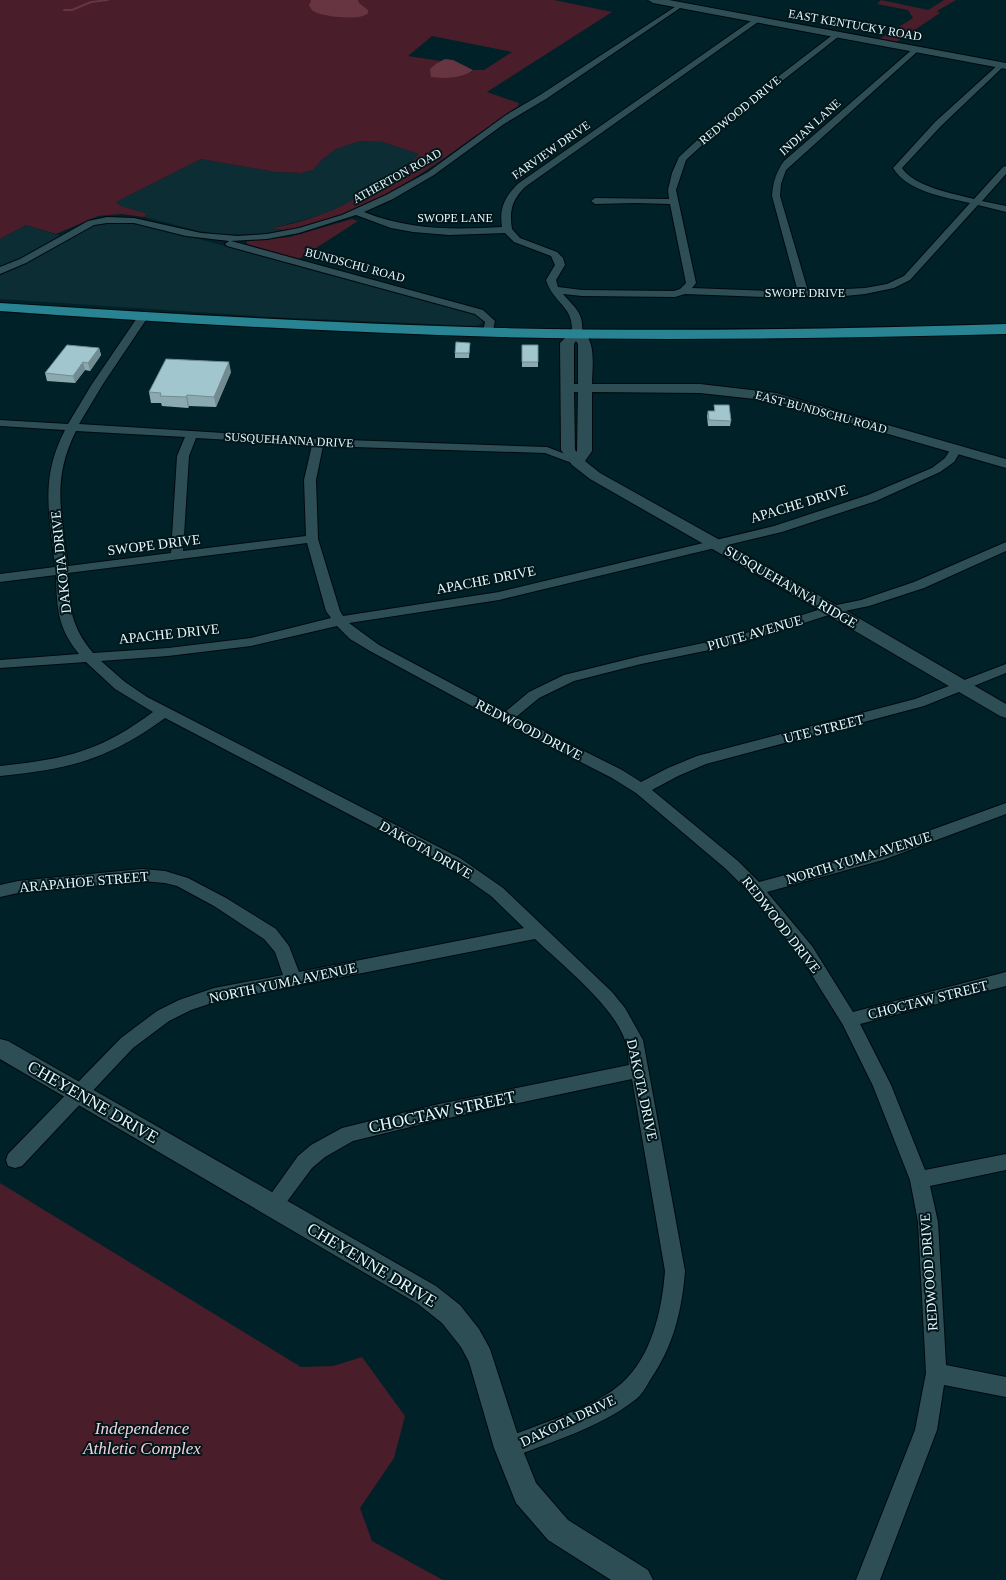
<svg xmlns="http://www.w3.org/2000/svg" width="1006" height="1580" viewBox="0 0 1006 1580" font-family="Georgia,serif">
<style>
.built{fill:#0b2d33}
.green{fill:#491d29;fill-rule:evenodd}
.water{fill:#673441}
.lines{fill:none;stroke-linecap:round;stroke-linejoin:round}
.stream{stroke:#673441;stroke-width:2}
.minor-casing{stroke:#00090e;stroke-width:2}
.tertiary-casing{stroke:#00090e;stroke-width:2}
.secondary-casing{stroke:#00090e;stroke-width:2}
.trunk-casing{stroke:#00090e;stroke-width:2}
.minor{fill:#2e4e55;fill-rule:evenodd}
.tertiary{fill:#2e4e55;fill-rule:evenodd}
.secondary{fill:#2e4e55;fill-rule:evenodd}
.trunk{fill:#288392;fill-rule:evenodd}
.wall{fill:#8baab0}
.shaded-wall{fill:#718b90}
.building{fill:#a2c6cd;stroke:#718b90}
.labels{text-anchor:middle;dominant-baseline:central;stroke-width:4;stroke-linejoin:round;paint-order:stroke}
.far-street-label{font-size:12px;fill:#e6f8fc;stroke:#01171b}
.street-label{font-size:14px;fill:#e6f8fc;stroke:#01171b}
.near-street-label{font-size:17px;fill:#e6f8fc;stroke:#01171b}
.near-park-label{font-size:17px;font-style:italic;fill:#f6d1d9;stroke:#01171b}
</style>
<rect width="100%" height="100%" fill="#002127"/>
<!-- built -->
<path class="built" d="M360 141 383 142 419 154 411 163 357 198 328 213 273 228 280 231 258 235 217 234 199 231 144 217 148 215 121 206 116 202 201 159 275 172 301 173 313 170 323 159 336 149Z
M110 222H137L475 314 481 319 482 323 477 326 271 317 0 299V274L48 251 94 225Z
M26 225 61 236 23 258 0 268V239Z"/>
<!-- green -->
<path class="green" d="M0 0H554L612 12 487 92 519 103 518 106C450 152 385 209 302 227 291 229 282 232 273 228 320 218 345 207 385 180 397 173 410 165 419 154L383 142 360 141 336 149 323 159 313 170 301 173 275 172 201 159 116 202 121 206 148 214 144 217 121 214 98 216 56 234 26 225 0 239ZM432 36 512 52 484 70H473L470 73 437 63 441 61 408 56Z
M881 0 928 10 944 0H956L937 11 940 13 895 43 878 40 913 18 908 10 877 4Z
M352 219 358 221 299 259 247 244V241L290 237Z
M0 1183 301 1367 333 1366 362 1357 405 1416 394 1458 360 1508 372 1541 443 1580H0Z"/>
<!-- water -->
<path class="water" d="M311 0H358L359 3 368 10V13C362 21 322 17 313 11 311 10 311 7 309 6Z
M445 59 453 60 473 70C465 78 442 79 431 77L430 69 437 63Z"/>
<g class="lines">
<!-- stream -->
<path class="stream" d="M64 10H72L91 2 108 0"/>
<defs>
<path id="minor" d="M681 3 684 5 683 6 546 99 504 124 434 175 393 199 364 212C409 230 454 230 502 227 499 208 505 196 519 183L755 18 759 20 758 22 525 187C512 200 509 211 512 229L520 238 557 252 563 258 565 265 556 280 558 287 582 290 674 291 680 289 686 283 670 204 635 203 595 204 591 201 595 198 669 199 668 190 672 173 679 157 706 132 835 33 839 35 838 37 712 136 686 160 676 190 696 283 692 288 798 292 772 196C773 182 776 172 784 161L915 47H918V51L786 170 781 184 780 196 808 291 865 288 887 284 904 276 970 203C944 197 908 192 893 168L935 122 1000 63 1004 65 1003 67 941 126 902 168C913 186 954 194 974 199L1003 167 1006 166V174L982 201 1006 206V212L978 205 910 280 894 288 865 294 835 297H766L685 294 675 297 582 296 563 294C576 309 584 313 582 334L577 337 572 334C574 305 554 305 546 280L555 265 551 256 514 242 505 233 449 235 413 232 391 228 356 215 299 233 267 239 231 241 483 310 495 321 492 334H484L483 332 485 322 475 314 227 246 225 244 229 241 186 236 134 223H107L94 225 26 263 0 274V267L20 259 88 221 107 217 134 218 201 233 238 236 267 234 299 228 342 215 386 195 428 172 506 115 540 95Z
M143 314 148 317 103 384 79 424 318 439 547 447 581 460 583 462 577 465 545 453 323 446 316 480 318 539 340 611 343 616 499 592 774 526 868 495 932 468 945 458 952 447 956 446 962 449 954 462 940 472 876 501 782 532 499 600 349 623 379 645 505 712 529 692 564 675 641 656 737 636 827 607 861 600 914 582 1006 542V551L924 588 869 606 835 613 739 644 641 664 574 681 539 698 516 717 622 770 641 782 668 768 697 756 915 699 1006 664V673L924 706 706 764 678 776 652 790 738 861 759 882 873 851 1006 803V814L883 860 767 892 812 946 853 1012 1006 972V986L860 1024 891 1085 925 1170 1006 1154V1170L930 1186 938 1222 946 1365 1006 1377V1397L944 1385 937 1430 880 1580H856L915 1430 926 1373 918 1222 910 1180 873 1086 843 1025 800 956 750 893 726 869 636 793 612 778 479 710 370 651 350 639 337 626 251 646 168 656 101 661 125 682 147 697 460 858 503 888 612 992 625 1008 643 1040 685 1271C682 1311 673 1347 650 1380 646 1387 642 1395 635 1400 599 1428 550 1442 508 1459L500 1456 497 1448 500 1440C534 1426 596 1407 622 1383 652 1356 662 1310 665 1271L632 1079 439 1120 353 1141 325 1157 312 1168 280 1211 273 1214 266 1211 263 1205 298 1156 311 1145 342 1128 439 1104 629 1065C628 1057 628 1048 625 1040 612 1004 563 966 535 939L215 1002 191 1010 169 1021 133 1048 22 1166 15 1168 8 1166 6 1160 8 1154 121 1038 157 1011 179 1000 214 988 283 975 275 952 264 939 214 906 177 886 165 883 142 881 18 893 0 897V885L18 881 142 869 165 871 188 878 226 898 276 929 289 946 299 972 524 928 491 896 448 866 165 718C107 760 70 769 0 776V766C66 759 99 752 153 712L115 689 86 662 0 668V660L79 654C57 627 57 608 56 575L0 582V574L55 567C50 515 39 480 65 430L0 426V420L68 424 92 384 139 315ZM76 431 185 437 177 456 171 553 68 566C62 514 51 480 76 431ZM196 438 312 445 304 480 306 536 183 551 189 456ZM307 543 326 611 331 618 251 638 168 648 93 653C70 625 70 608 68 573Z"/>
<path id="tertiary" d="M577 330C598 335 592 367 592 384H700L776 393 1006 459V468L774 401 700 393 592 392V451L585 461 600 473 838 606 1006 704V718L1000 716 826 614 590 479 572 465 561 450 560 343 572 331ZM576 341 578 344V384H574V344ZM574 392H578L577 452 575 450Z
M0 1039 8 1041 436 1286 460 1305 479 1329 490 1349 522 1448 536 1483 568 1520 648 1570 653 1580H611L548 1540 516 1503 494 1448 469 1362 461 1347 442 1323 418 1304 0 1059Z"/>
<path id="secondary" d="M648 0H669L1006 63V69L653 3Z"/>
<path id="trunk" d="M0 303C167 314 333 323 500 328 669 332 837 329 1006 324V334C837 338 669 341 500 337 333 332 167 323 0 311Z"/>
</defs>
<!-- minor casing -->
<use href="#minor" class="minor-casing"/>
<!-- tertiary casing -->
<use href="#tertiary" class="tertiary-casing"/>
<!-- secondary casing -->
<use href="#secondary" class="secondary-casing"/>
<!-- trunk casing -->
<use href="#trunk" class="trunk-casing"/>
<!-- minor -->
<use href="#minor" class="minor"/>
<!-- tertiary -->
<use href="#tertiary" class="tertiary"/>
<!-- secondary -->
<use href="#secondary" class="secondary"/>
<!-- trunk -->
<use href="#trunk" class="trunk"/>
</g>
<!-- wall -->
<path class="wall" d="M470 343 469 358H455V353Z
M522 345H538V367H522Z
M99 348 101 355 90 371 85 370 75 383 47 381 45 373Z
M231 372 216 407 189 406 188 408 162 406 161 403H151L149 392Z
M714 405 731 421 730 426H708L707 416 708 411H714Z"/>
<!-- shaded-wall -->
<path class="shaded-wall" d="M99 348 101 355 90 371 88 363Z
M83 362 85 370 75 383 73 376Z
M229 362 231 372 216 407 214 397Z
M187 395 189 406 188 408 186 397Z"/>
<!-- building -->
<path class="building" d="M456 342 470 343 469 353H455Z
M67 345 99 348 88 363 83 362 73 376 45 373Z
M522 345H538V362H522Z
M166 359 229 362 214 397 187 395 186 397 160 396 161 393 149 392Z
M714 405H729L731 421 709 420 708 411H715Z"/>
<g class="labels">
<!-- far-street labels -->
<g class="far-street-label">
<text transform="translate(855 25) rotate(10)">EAST KENTUCKY ROAD</text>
<text transform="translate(740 110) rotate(-39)">REDWOOD DRIVE</text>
<text transform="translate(810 127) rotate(-42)">INDIAN LANE</text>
<text transform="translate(551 150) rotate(-35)">FARVIEW DRIVE</text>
<text transform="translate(397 176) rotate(-29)">ATHERTON ROAD</text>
<text x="455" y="218">SWOPE LANE</text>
<text transform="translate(355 265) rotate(15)">BUNDSCHU ROAD</text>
<text x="805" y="293">SWOPE DRIVE</text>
<text transform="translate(821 412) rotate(15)">EAST BUNDSCHU ROAD</text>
<text transform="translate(289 440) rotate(3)">SUSQUEHANNA DRIVE</text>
</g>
<!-- street labels -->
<g class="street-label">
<text transform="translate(799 504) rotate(-17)">APACHE DRIVE</text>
<text transform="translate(154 545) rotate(-7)">SWOPE DRIVE</text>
<text transform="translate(61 562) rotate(-96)">DAKOTA DRIVE</text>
<text transform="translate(486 580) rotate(-11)">APACHE DRIVE</text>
<text transform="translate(791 587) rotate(30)">SUSQUEHANNA RIDGE</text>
<text transform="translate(755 633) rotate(-16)">PIUTE AVENUE</text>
<text transform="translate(169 634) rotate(-6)">APACHE DRIVE</text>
<text transform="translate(824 729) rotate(-14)">UTE STREET</text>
<text transform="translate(529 730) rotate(27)">REDWOOD DRIVE</text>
<text transform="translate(426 850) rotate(29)">DAKOTA DRIVE</text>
<text transform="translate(859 858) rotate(-17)">NORTH YUMA AVENUE</text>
<text transform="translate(84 882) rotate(-5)">ARAPAHOE STREET</text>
<text transform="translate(781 925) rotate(52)">REDWOOD DRIVE</text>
<text transform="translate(283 983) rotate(-12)">NORTH YUMA AVENUE</text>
<text transform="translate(928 1000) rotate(-14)">CHOCTAW STREET</text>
<text transform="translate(642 1090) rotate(78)">DAKOTA DRIVE</text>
<text transform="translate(929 1272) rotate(-94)">REDWOOD DRIVE</text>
<text transform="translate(568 1421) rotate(-25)">DAKOTA DRIVE</text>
</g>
<!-- near-street labels -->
<g class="near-street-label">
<text transform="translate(93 1102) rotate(30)">CHEYENNE DRIVE</text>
<text transform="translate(442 1112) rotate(-12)">CHOCTAW STREET</text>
<text transform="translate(372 1265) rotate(31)">CHEYENNE DRIVE</text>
</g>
<!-- near-park labels -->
<g class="near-park-label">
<text x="142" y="1428">Independence<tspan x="142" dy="20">Athletic Complex</tspan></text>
</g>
</g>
</svg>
